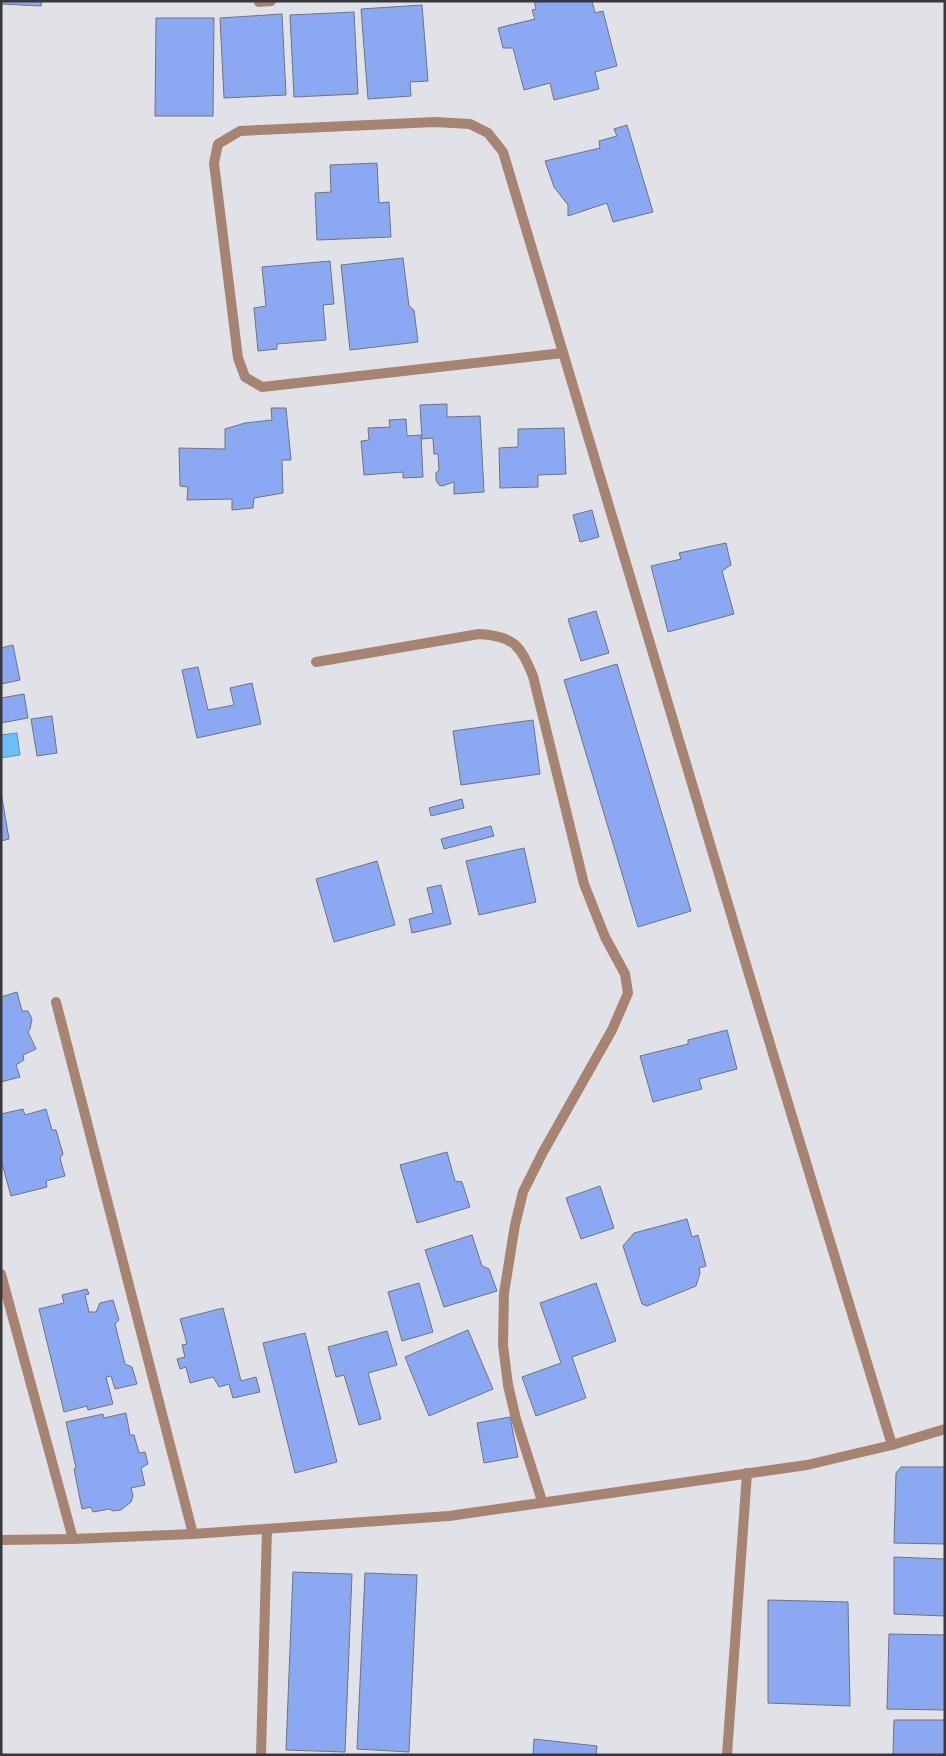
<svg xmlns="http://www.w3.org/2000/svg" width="946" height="1756" viewBox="0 0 946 1756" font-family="Mulish,sans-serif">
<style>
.water{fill:#6bbff6;stroke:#5b96be}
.building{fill:#8ba8f3;stroke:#707378}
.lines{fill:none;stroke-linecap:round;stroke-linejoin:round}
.service{stroke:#a78372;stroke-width:10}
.minor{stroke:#a78372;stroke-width:10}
.tertiary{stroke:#a78372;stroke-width:10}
</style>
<rect width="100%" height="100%" fill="#e0e2e8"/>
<!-- water -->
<path class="water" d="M17 733 20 755 1 758V735Z"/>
<!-- building -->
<path class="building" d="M1 1H42L41 6 1 4Z
M534 1H592L595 13 603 11 617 66 595 72 599 89 554 100 550 83 524 90 513 48H503L498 28 535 19 532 10 536 9Z
M422 5 428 81 410 82 411 96 368 99 361 9Z
M354 12 358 94 294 97 290 15Z
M282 14 286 95 224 98 220 18Z
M156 18H214L213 116H155Z
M627 125 653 212 613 222 607 203 568 216V205L554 187 545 161 600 148 599 141 617 136 614 129Z
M377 163 379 203 389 202 391 237 317 240 315 193 331 192 330 165Z
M403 258 409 306 414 310 418 342 350 350 341 265Z
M330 261 334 304 323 305 326 340 277 344V349L258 351 254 308 266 306 262 267Z
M447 404V417L480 416 484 492 454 494V482L442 486 439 485 436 480V473L439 470 438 454H434L433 438 422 439 420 405Z
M271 408H286L291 460H282L283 493 254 498 253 508 232 510V499L187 500 188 487 180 486 179 448 225 449V429L245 423 272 420Z
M406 419 407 436 421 435 423 477 403 478V472L364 475 361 441 369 440 368 428 390 427 389 420Z
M564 428 566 474 538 475V487L500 488 499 448 518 447V429Z
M592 510 599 537 580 542 573 515Z
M726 543 731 565 722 571 734 614 668 632 651 566 681 559 679 553Z
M596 611 609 653 581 661 568 619Z
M13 645 20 680 1 684V648Z
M617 664 691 911 638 927 564 680Z
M198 667 208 710 234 705 230 688 252 683 261 724 197 738 182 670Z
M24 694 28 718 1 723V698Z
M52 716 57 753 37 756 31 719Z
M533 720 540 774 461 785 453 731Z
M1 792 9 839 1 841Z
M462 799 464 808 431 816 429 808Z
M491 826 494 836 444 849 441 839Z
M524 848 536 902 479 915 466 861Z
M377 861 395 925 334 942 316 879Z
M441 885 451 924 412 933 409 919 433 913 427 888Z
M17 992 22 1011H28L32 1019 30 1029 28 1032 36 1049 23 1055 24 1060 16 1065 20 1077 1 1082V997Z
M727 1030 737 1069 699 1079 702 1089 653 1102 640 1056 688 1044V1040Z
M23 1109 25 1115 46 1109 52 1130H56L63 1154 60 1158 65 1176 46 1181 47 1187 11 1196 1 1160V1114Z
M447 1152 455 1181 462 1182 470 1207 417 1223 400 1165Z
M600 1186 614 1228 581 1239 566 1198Z
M687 1219 692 1237 698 1235 706 1266 699 1268 700 1273 696 1286 647 1306 642 1304 623 1246 634 1233Z
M472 1235 482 1266 489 1269 497 1291 444 1307 425 1250Z
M419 1283 433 1332 402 1341 388 1292Z
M596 1283 616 1341 572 1357 586 1398 536 1416 522 1377 561 1363 540 1303Z
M87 1289 89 1294 85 1295 89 1312H96L100 1303 113 1300 119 1320 115 1324 125 1364 132 1367 137 1384 115 1389 111 1376 106 1377 113 1404 88 1410 87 1406 64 1412 39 1309 64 1303 62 1295Z
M223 1308 241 1381 256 1377 260 1392 233 1398 229 1384 219 1387 213 1377 190 1383 186 1367 180 1369 177 1359 185 1357 182 1345 187 1344 180 1319Z
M468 1330 493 1389 429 1416 405 1357Z
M387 1331 397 1365 368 1373 381 1419 359 1425 344 1375 336 1377 328 1347Z
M305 1333 337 1462 295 1473 263 1343Z
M126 1413 130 1435H134L139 1453 145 1452 148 1464 141 1468 145 1485 131 1488 133 1496 131 1502 121 1510 113 1511 109 1509 93 1512 91 1507 82 1509 74 1469 76 1468 66 1422 103 1414 104 1418Z
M510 1417 518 1457 484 1463 477 1423Z
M901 1467H945V1544L894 1543 896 1473Z
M894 1557 945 1559V1616L894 1614Z
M293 1572 352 1574 345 1752 286 1750Z
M365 1573 417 1575 409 1752 357 1749Z
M768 1600 848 1602 850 1706 768 1703Z
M889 1634 945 1635V1710L887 1709Z
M894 1720H945V1755H893Z
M534 1739 597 1746 596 1755H533Z"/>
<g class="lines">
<!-- service -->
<path class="service" d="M261 1755 267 1529"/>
<!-- minor -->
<path class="minor" d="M259 2 271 1
M563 353 262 387 245 377 238 358 214 163 218 144 240 131 435 122 470 124 488 133 503 152 760 1011 892 1445
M316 662 479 634C514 636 520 645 533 676L584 884 605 937 625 974 628 993 612 1030 543 1152 523 1192 515 1225 504 1293 503 1345 508 1385 516 1419 542 1501
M56 1002 193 1534
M1 1274 73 1539
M727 1755 747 1473"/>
<!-- tertiary -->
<path class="tertiary" d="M1 1540 73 1539 193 1534 449 1516 807 1465 892 1445 945 1429"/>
</g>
<!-- border -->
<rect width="946" height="1756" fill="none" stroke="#37383b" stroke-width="5"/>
</svg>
